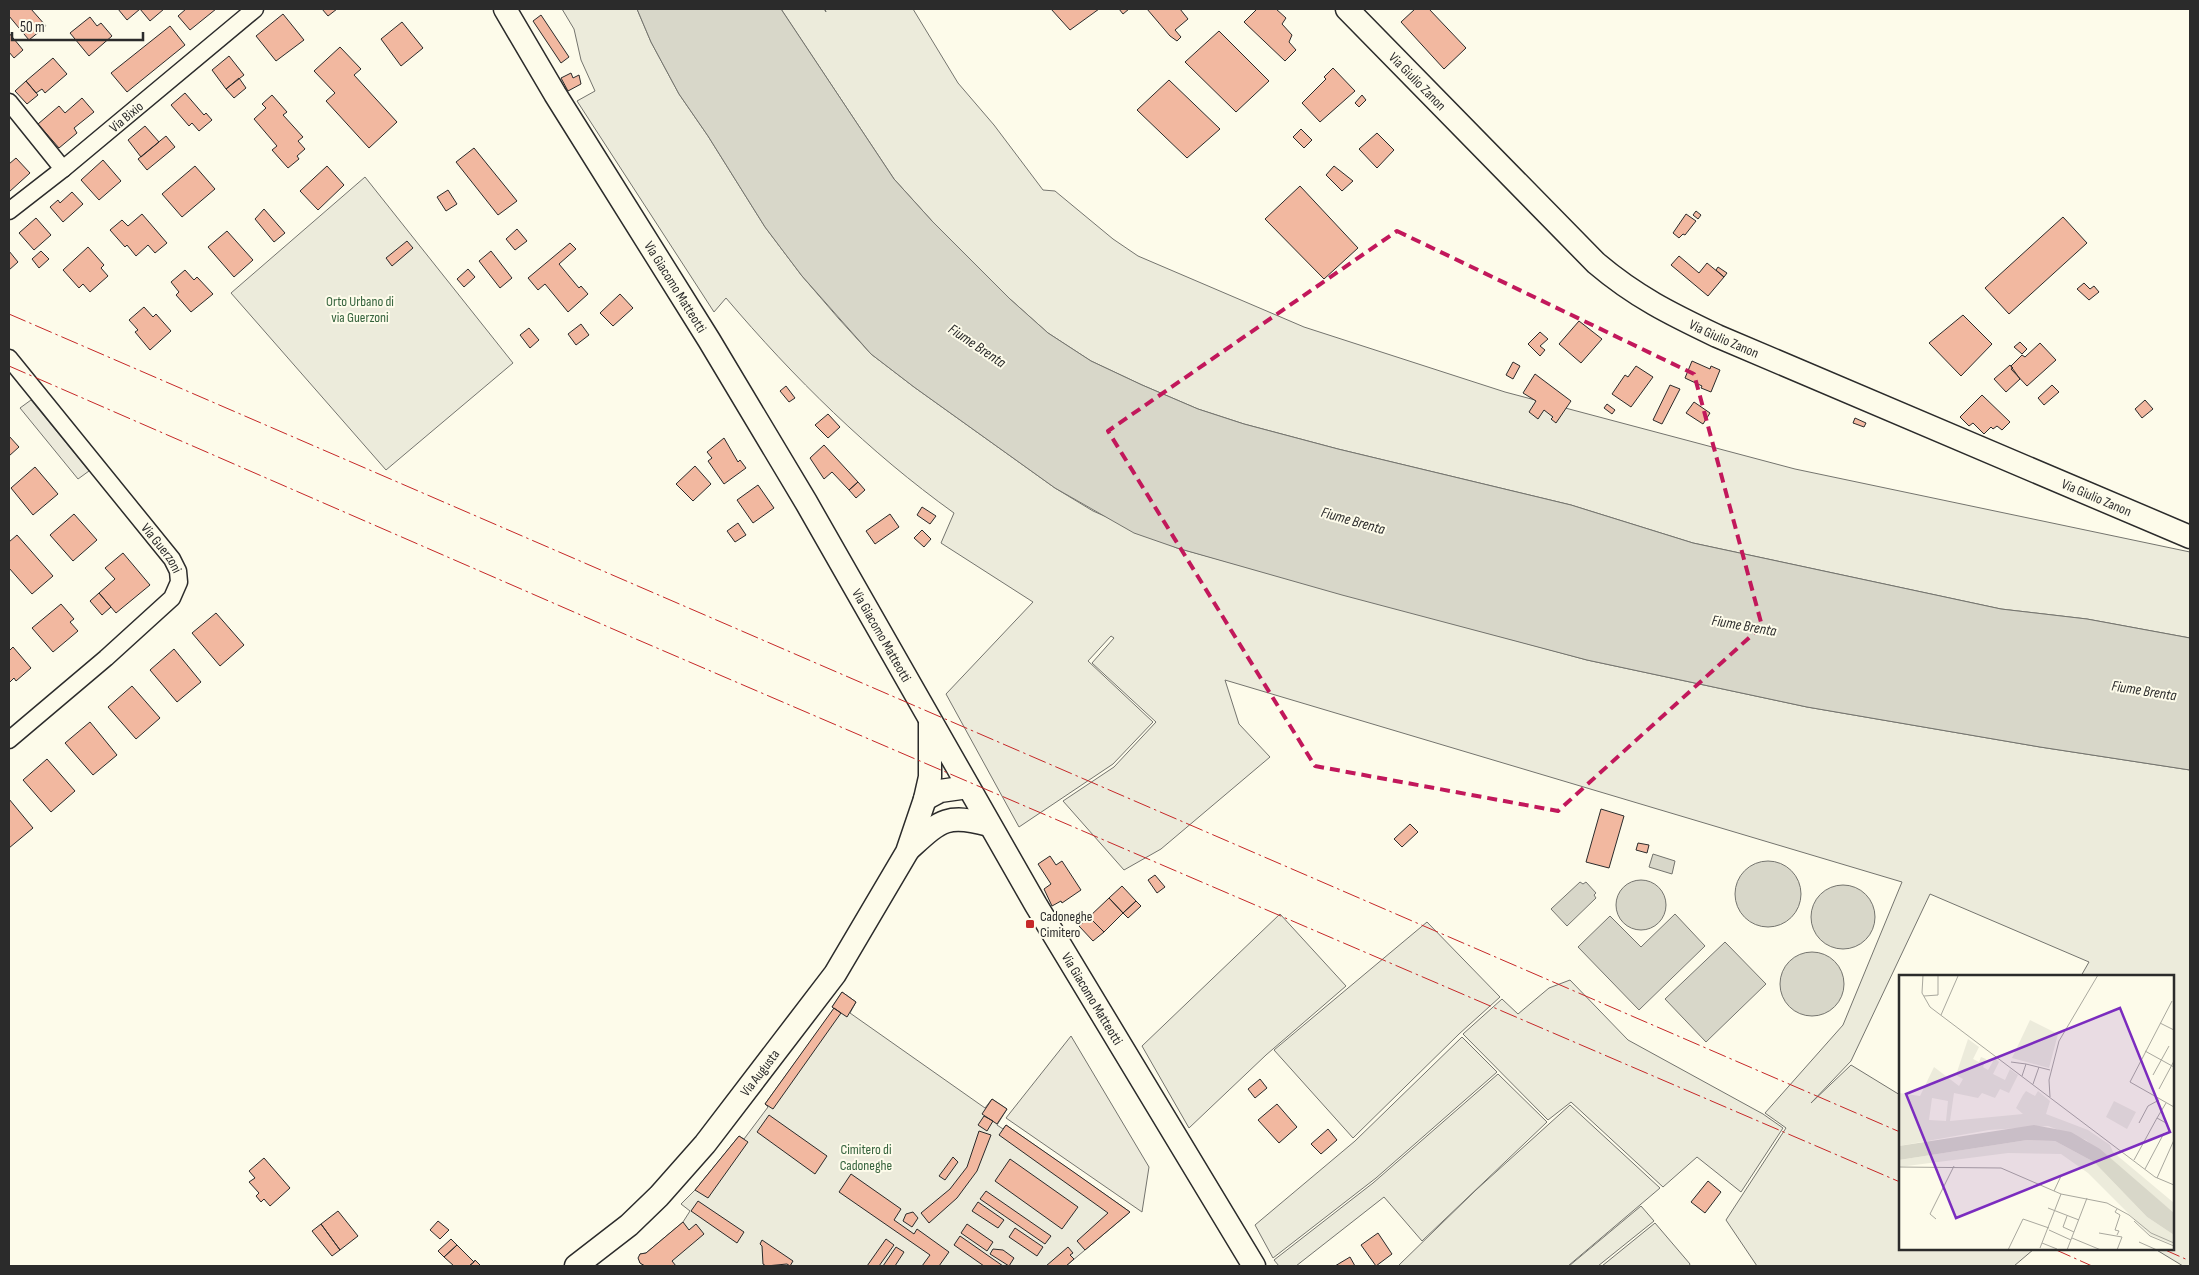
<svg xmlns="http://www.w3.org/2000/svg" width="2199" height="1275" viewBox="0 0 2199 1275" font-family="'Sofia Sans Condensed',sans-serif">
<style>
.green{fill:#ecebdb;stroke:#74746e}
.parking{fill:#eceadb;stroke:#74746e}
.water{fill:#d8d7c9;stroke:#74746e}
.building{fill:#f2b8a0;stroke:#2b2b2b}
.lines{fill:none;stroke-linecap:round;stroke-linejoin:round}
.street-casing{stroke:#2b2b2b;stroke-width:19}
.secondary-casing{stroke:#2b2b2b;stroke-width:25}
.street{stroke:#fdfbea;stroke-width:16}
.secondary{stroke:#fdfbea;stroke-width:22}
.power{stroke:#c62828;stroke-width:1;stroke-dasharray:18 4 2.5 4;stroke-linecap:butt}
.marked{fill:none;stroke:#c2185b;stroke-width:4;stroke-dasharray:10 6;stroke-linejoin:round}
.poi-dot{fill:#c62828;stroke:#fdfbea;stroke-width:2}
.labels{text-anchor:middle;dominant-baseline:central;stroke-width:4;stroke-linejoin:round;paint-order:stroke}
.street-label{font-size:14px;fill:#2b2b2b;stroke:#fdfbea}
.park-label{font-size:14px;fill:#34623c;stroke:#fdfbea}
.poi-label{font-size:14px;fill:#2b2b2b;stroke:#fdfbea;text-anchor:start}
.water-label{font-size:15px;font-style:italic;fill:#2b2b2b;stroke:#fdfbea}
.inset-road{fill:none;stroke:#a9a89e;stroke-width:1}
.view{fill:#7b2cbf;fill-opacity:0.15;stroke:#7b2cbf;stroke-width:2.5}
.inset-edge{fill:none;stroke:#2b2b2b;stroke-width:2.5}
</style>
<rect width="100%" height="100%" fill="#fdfbea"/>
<!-- green -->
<path class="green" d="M562 9H637L651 42 679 94 708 136 765 227 802 276 839 319 871 354 914 387 1055 488 1093 511 1177 548 1587 660 1807 707 2040 747 2190 770V1266H2183L2155 1249H2173V976H2081L2089 962 1930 894 1851 1061 1811 1103 1851 1065 1900 1095V1249H2034L2014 1266H1757L1726 1220 1786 1128 1765 1113 1843 1025 1902 882 1225 680 1239 724 1270 757 1161 849 1124 870 1063 801 1114 767 1156 722 1092 663 1114 638 1111 636 1088 661 1153 722 1113 764 1019 827 946 694 1033 602 941 543 954 513C869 452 794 378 726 298L714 312 577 101 595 91 581 60 574 29Z
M781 9H824L826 12 825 9H913L958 83 994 125 1043 190 1055 191 1113 239 1138 256 1304 327 1505 392 1795 469 2190 552V638L2087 619 2001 609 1693 543 1571 505 1338 449 1244 424 1198 409 1142 385 1091 361 1048 333 1010 299 932 221 894 179Z
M365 177 513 363 386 470 231 293Z
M1280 914 1346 986 1266 1055 1189 1128 1142 1046Z
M1427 922 1500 997 1459 1034 1353 1138 1274 1050Z
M1570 980 1628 1040 1763 1114 1783 1128 1741 1192 1697 1157 1663 1187 1571 1102 1548 1120 1463 1034 1502 999 1518 1014 1549 988Z
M842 992 856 1002 850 1013 985 1108 992 1099 1007 1109 997 1125 1003 1129 1006 1125 1130 1212 1066 1266H645L640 1263V1254L646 1253 683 1222 690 1211 681 1204 695 1190 739 1136 744 1139 768 1107 765 1104 834 1009 832 1007Z
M1462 1037 1497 1072 1376 1178 1273 1258 1255 1225 1355 1141Z
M1498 1074 1547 1122 1422 1241 1384 1197 1296 1266H1279L1274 1260 1373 1183Z
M1570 1105 1660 1188 1568 1266H1398L1476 1190Z
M1641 1206 1654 1221 1598 1266H1569Z
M1655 1223 1690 1264 1689 1266H1602Z"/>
<!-- parking -->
<path class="parking" d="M31 400 89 471 78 479 20 408Z
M1071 1036 1149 1167 1142 1212 1006 1118Z"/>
<!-- water -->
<path class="water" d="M637 9H781L894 179 932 221 1010 299 1048 333 1091 361 1142 385 1198 409 1244 424 1338 449 1571 505 1693 543 2001 609 2087 619 2190 638V770L2040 747 1807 707 1587 660 1342 595 1177 548 1134 533 1055 488 914 387 871 354 802 276 765 227 708 136 679 94 651 42Z
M1653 854 1675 861 1672 874 1649 867Z
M1735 894a33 33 0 1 1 66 0a33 33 0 1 1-66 0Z
M1616 905a25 25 0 1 1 50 0a25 25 0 1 1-50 0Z
M1580 882 1583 884 1586 882 1596 893 1594 895 1596 898 1567 926 1551 909Z
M1811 917a32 32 0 1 1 64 0a32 32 0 1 1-64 0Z
M1675 914 1705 946 1639 1010 1578 947 1610 916 1641 947Z
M1725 942 1766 984 1706 1042 1665 999Z
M1780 984a32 32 0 1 1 64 0a32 32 0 1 1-64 0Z"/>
<!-- building -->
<path class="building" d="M9 9H31L46 26 29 40 9 16Z
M118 9H140L127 20Z
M140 9H164L150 21Z
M186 9H216L190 30 178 16Z
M322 9H337L328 16Z
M1051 9H1099L1070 30Z
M1119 9H1129L1123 14Z
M1147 9H1180L1188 19 1175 30 1181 37 1177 41 1170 36Z
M1257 9H1276L1286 18 1282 24 1292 35 1289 42 1296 50 1285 61 1244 22Z
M1415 9H1429L1466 48 1444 69 1401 22Z
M283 14 304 40 276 61 256 36Z
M541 15 569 57 561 63 533 21Z
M90 17 97 26 101 23 112 36 89 56 70 33Z
M402 22 423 48 401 66 381 39Z
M170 26 185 45 127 92 111 73Z
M1219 31 1269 81 1236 112 1185 62Z
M9 33 23 50 14 58 9 52Z
M340 47 361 69 354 75 397 122 369 148 326 101 335 93 314 71Z
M229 56 244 75 226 89 212 70Z
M53 58 67 74 45 93 42 89 36 93 26 81Z
M1333 68 1355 91 1320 122 1302 103 1326 79 1324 77Z
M571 73 573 78 579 75 581 84 568 91 561 78Z
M239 78 246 88 234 98 226 89Z
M1169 80 1220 129 1187 158 1137 110Z
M26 81 38 95 27 104 15 91Z
M185 93 204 115 206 113 212 120 199 131 192 123 189 126 171 105Z
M272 95 287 112 283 115 303 137 298 141 305 149 297 156 299 159 288 168 272 150 277 146 254 119 266 108 262 104Z
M1362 95 1366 100 1359 107 1355 103Z
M82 98 94 112 74 128 77 133 59 148 38 124 59 106 65 113Z
M145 126 159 142 141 157 128 140Z
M1301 129 1312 140 1304 148 1293 137Z
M1377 133 1394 150 1377 168 1359 149Z
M166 136 175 147 147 170 138 159Z
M474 148 517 201 498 215 456 162Z
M16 158 30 173 9 192V164Z
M103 160 121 181 99 200 81 180Z
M195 166 215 189 182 217 162 194Z
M327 166 344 185 318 210 300 191Z
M1334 166 1353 181 1342 191 1326 175Z
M1300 186 1358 248 1324 279 1265 219Z
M448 190 457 204 446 211 437 197Z
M72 192 83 204 63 222 50 207 58 200 60 203Z
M264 209 285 233 274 242 255 219Z
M1696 211 1701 215 1698 219 1693 215Z
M142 214 167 243 155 253 148 245 136 256 127 245 125 247 110 230 122 220 128 226Z
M1686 214 1696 221 1685 235 1683 234 1679 238 1673 233Z
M2063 217 2087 243 2009 314 1985 288Z
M36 218 51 235 34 250 19 233Z
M517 229 527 241 515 250 506 239Z
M227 231 253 260 234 277 208 247Z
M407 241 413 248 392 266 386 258Z
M570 243 576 249 559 264 579 288 581 286 588 294 568 312 545 284 538 290 528 278Z
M88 247 104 265 101 268 108 276 90 292 83 284 79 288 63 270Z
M9 251 18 262 9 270Z
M41 251 49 259 39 268 32 259Z
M491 251 512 278 500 288 479 261Z
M1679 256 1699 273 1707 263 1724 277 1708 296 1671 265Z
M1718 267 1727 273 1724 277 1716 270Z
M468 269 475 277 464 287 457 279Z
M185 270 194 280 197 277 213 294 191 312 176 295 179 292 171 282Z
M2084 283 2090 289 2094 286 2099 292 2089 300 2077 289Z
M620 294 633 308 613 326 600 313Z
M144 307 153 317 156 314 171 331 150 350 135 332 138 330 129 320Z
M1963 315 1992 344 1961 376 1929 343Z
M1579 321 1602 339 1581 363 1559 344Z
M581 324 589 335 576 345 568 334Z
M529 328 539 340 530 348 520 335Z
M1540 332 1548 339 1540 346 1545 350 1540 356 1528 344Z
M2020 342 2027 349 2022 354 2014 347Z
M2040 343 2056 360 2027 386 2011 369 2013 368 2011 366 2022 355 2025 357Z
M1692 361 1710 369 1711 366 1720 370 1711 392 1701 388 1702 386 1685 378Z
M1513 362 1520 366 1513 379 1506 375Z
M2010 365 2020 379 2006 392 1994 379Z
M1636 366 1653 377 1631 407 1612 394 1625 375 1628 377Z
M1535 374 1571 401 1556 423 1551 419 1553 417 1544 410 1538 419 1529 412 1536 401 1523 393Z
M1670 385 1680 389 1662 424 1653 420Z
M2052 385 2059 392 2044 405 2038 398Z
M786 386 795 398 789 402 780 391Z
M1982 395 2010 422 2002 430 1997 426 1993 429 1991 427 1984 434 1973 423 1969 426 1960 417Z
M2145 400 2153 409 2142 418 2135 409Z
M1694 402 1710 413 1703 424 1686 413Z
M1607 404 1615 410 1612 414 1604 408Z
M828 414 840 427 828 438 815 425Z
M1855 418 1866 423 1864 427 1853 423Z
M9 436 19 447 9 456Z
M724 438 738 462 740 460 746 468 724 484 708 461 712 458 707 452Z
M824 445 858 482 849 490 832 472 824 479 810 458Z
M695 466 711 484 693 501 676 484Z
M35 467 58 494 33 515 11 488Z
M858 482 865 490 856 498 849 490Z
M758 485 774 508 753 523 737 500Z
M922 507 936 516 930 524 917 515Z
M74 514 97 540 73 561 50 535Z
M890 514 899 527 875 544 866 531Z
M738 523 746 535 735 542 727 531Z
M922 530 931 539 924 547 914 538Z
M17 535 53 576 32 594 9 568V542Z
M123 553 150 585 116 613 99 593 115 579 105 568Z
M99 593 111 607 102 615 90 601Z
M61 604 74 619 70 622 78 631 53 652 32 628Z
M216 613 244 645 220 666 192 633Z
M13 647 31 668 16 681 14 678 9 683V651Z
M174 649 201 682 177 702 150 670Z
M132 686 160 718 136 739 108 707Z
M90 722 117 755 93 775 65 743Z
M47 759 75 791 51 812 23 780Z
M9 799 33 828 9 848Z
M1601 809 1624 816 1609 868 1586 862Z
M1410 824 1418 832 1402 847 1394 839Z
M1638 843 1649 845 1647 853 1636 850Z
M1050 856 1056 865 1062 861 1081 890 1062 903 1061 901 1052 906 1044 889 1051 884 1038 864Z
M1155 875 1165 887 1157 893 1148 880Z
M1122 886 1136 901 1123 913 1109 898Z
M1109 898 1123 913 1104 932 1089 917Z
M1136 901 1141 906 1128 918 1123 913Z
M1089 917 1104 932 1093 941 1079 926Z
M842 992 856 1002 847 1017 832 1007Z
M834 1008 841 1013 773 1109 765 1104Z
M1260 1079 1267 1088 1255 1098 1248 1089Z
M992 1099 1007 1109 997 1124 982 1114Z
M1277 1104 1297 1127 1279 1143 1258 1120Z
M769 1115 827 1156 815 1174 757 1132Z
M984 1116 993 1121 987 1131 978 1125Z
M1006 1125 1075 1173 1130 1212 1085 1250 1077 1241 1108 1213 999 1135Z
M1328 1129 1337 1140 1321 1154 1311 1144Z
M979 1131 991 1135 977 1171 957 1198 929 1223 921 1213 950 1189 967 1167Z
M739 1136 748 1142 708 1198 695 1190Z
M953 1157 958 1162 945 1180 939 1176Z
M264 1158 290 1188 270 1206 264 1199 261 1202 256 1196 259 1193 249 1182 255 1178 249 1171Z
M1010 1159 1078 1207 1062 1229 995 1181Z
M851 1174 901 1209 894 1220 914 1234 917 1229 949 1252 939 1266H922L930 1255 839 1192Z
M1708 1181 1721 1192 1705 1213 1691 1202Z
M986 1191 1051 1236 1045 1244 980 1199Z
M698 1201 744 1232 737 1243 691 1211Z
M978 1202 1004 1220 998 1228 972 1211Z
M338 1211 358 1236 340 1250 321 1224Z
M913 1212 918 1218 912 1227 903 1221 906 1214Z
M438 1221 449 1230 440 1239 430 1230Z
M683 1222 689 1230 696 1224 704 1234 672 1261 676 1266H645L640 1263 638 1258 640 1254 646 1253Z
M321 1224 340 1250 332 1256 312 1231Z
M967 1224 993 1242 987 1251 961 1233Z
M1015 1228 1043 1247 1037 1256 1009 1237Z
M1378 1233 1392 1254 1376 1266 1361 1245Z
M960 1236 1003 1266H984L954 1245Z
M451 1239 457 1245 444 1257 438 1251Z
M886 1239 894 1245 879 1266H867Z
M762 1240 793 1261 790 1266 787 1264 766 1266 763 1264 762 1246 760 1244Z
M457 1245 474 1262 469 1266H454L444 1257Z
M896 1247 904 1252 895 1266H883Z
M1068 1247 1073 1253 1070 1255 1074 1259 1066 1266H1046Z
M993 1249 1003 1250 1014 1258 1009 1266 990 1254Z
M1350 1257 1355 1266H1335Z
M475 1260 481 1266H469L474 1262Z"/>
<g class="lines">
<defs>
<g id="street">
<path id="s1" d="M9 102 63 169 255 9"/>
<path d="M9 211 63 169"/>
<path id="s2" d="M9 358 172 559 178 571 179 582 172 598 106 658 9 740"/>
</g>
<g id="secondary">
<path id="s3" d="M505 9 555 94 709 340 806 502 1036 905 1254 1266"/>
<path id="s4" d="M1347 9 1596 263C1636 297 1671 314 1717 336L2190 537"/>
<path d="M925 799 940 791 968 787"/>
<path d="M909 849C940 821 946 813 989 825"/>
<path id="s5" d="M576 1266 629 1225 659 1196 705 1144 835 974 907 852 925 799 930 777V724"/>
</g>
</defs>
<!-- street casing -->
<use href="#street" class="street-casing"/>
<!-- secondary casing -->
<use href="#secondary" class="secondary-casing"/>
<!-- street -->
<use href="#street" class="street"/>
<!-- secondary -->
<use href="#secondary" class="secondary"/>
<!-- power -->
<path class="power" d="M9 314 1900 1132
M9 366 629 636 1900 1182
M2054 1249 2092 1266
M2163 1249 2190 1261"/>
</g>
<!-- marked area -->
<path class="marked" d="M1397 231 1694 374 1762 626 1558 811 1315 766 1108 431Z"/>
<!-- markers -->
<rect class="poi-dot" x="1025" y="919" width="10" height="10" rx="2.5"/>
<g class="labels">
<!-- street labels -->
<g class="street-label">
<text stroke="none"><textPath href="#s4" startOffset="101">Via Giulio Zanon</textPath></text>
<text stroke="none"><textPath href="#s1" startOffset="168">Via Bixio</textPath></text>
<text stroke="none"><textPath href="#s3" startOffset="326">Via Giacomo Matteotti</textPath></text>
<text stroke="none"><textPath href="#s4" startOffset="505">Via Giulio Zanon</textPath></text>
<text stroke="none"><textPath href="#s4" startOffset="910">Via Giulio Zanon</textPath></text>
<text stroke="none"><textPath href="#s2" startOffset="244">Via Guerzoni</textPath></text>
<text stroke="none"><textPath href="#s3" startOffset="731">Via Giacomo Matteotti</textPath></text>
<text stroke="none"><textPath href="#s3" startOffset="1151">Via Giacomo Matteotti</textPath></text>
<text stroke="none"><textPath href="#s5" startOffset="268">Via Augusta</textPath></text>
</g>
<!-- park labels -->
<g class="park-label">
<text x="360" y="301">Orto Urbano di<tspan x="360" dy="16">via Guerzoni</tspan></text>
<text x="866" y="1149">Cimitero di<tspan x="866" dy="16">Cadoneghe</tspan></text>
</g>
<!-- poi labels -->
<g class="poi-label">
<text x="1040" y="916">Cadoneghe<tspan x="1040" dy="16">Cimitero</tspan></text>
</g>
<!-- water labels -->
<g class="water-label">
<text transform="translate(977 346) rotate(34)">Fiume Brenta</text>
<text transform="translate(1353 521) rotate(16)">Fiume Brenta</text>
<text transform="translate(1744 626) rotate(10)">Fiume Brenta</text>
<text transform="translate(2144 691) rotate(9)">Fiume Brenta</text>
</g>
</g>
<!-- overview -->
<g transform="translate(1899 975)">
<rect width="275" height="275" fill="#fdfbea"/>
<path d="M131 45 159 59 150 93 113 83ZM69 64 80 72 74 84 80 87 82 82 87 84 84 92 89 95 96 83 100 87 94 99 106 105 111 94 119 100 110 118 101 114 96 123 83 118 79 123 55 118 51 146 124 139 117 133 124 120 127 116 136 121 139 116 151 126 147 139 189 155 211 170 214 177 275 228V238L187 165 149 151 90 155 0 171V118L21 121 35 92 60 111 64 104 57 100ZM33 123 49 126 47 146 30 145ZM215 126 237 137 228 154 207 142ZM128 165 156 166 195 187 248 242 275 260V270L251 260 189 198 162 179 109 178 0 192V185Z" fill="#ecebdb" fill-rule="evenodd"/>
<path d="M135 150 172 157 201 174 275 238V260L248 242 195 187 156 166 128 165 0 185V171Z" fill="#d8d7c9"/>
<path class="inset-road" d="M24 0 23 18 31 32 256 202 275 210M25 21 39 20V0M273 26 231 107 275 132M42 40 59 1M261 48 275 55M246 76 275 92M112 87 127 89M254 100 270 71M123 101 127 89 151 95M134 109 140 92M260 114 275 86M151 122 150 105 160 66 199 0M258 143 267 128M240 148 249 131 260 125M235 185 258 143 267 148M0 192 102 193 162 219 208 228 230 240 252 258 275 268M246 194 265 158M258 203 275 165M155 216 162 201M149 233 180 245M218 234 216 237 221 240 216 255 220 256 218 260M168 241 164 252 175 257M37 244 31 239 55 191M235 246 251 261 275 271M150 255 172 265M200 258 223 262 218 275M173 263 202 275M240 267 258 275M143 268 158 274M141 273 162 219M109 275 124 244 150 253M168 275 188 223"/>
<path class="view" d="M221 33 271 157 57 243 7 119Z"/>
<rect width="275" height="275" class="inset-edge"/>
</g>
<!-- border -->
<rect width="2199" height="1275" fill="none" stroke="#2b2b2b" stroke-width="20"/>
<!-- scale -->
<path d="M12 32v8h131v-8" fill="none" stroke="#2b2b2b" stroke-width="2.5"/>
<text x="20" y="32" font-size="15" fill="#2b2b2b" stroke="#fdfbea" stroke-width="4" paint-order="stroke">50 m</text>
</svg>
